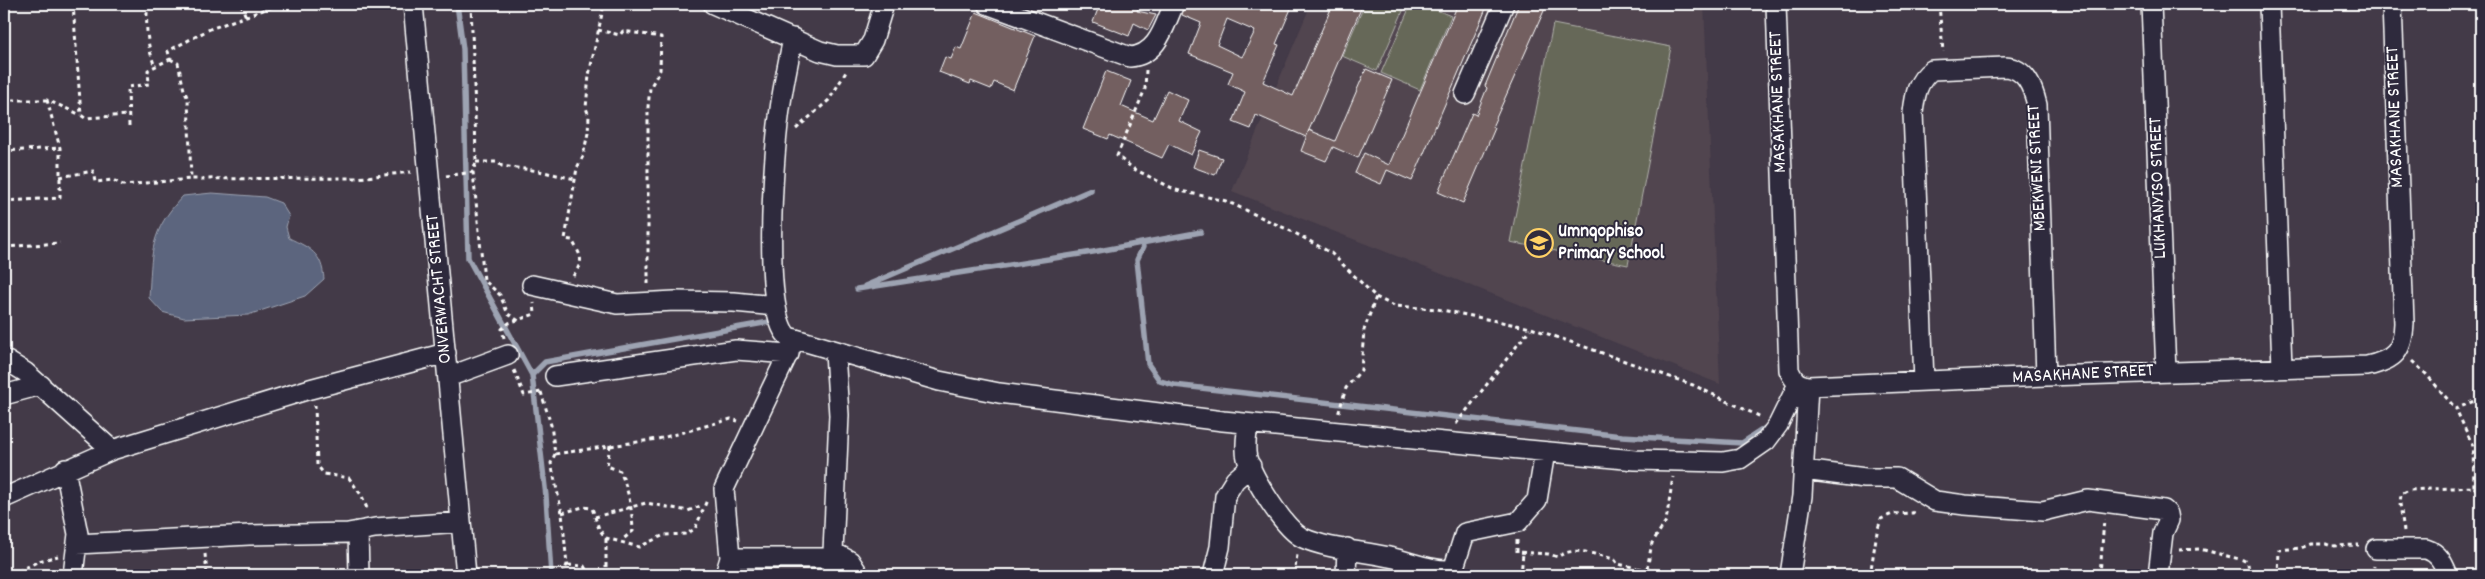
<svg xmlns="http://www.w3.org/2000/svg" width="2485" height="579" viewBox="0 0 2485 579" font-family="Dekko,sans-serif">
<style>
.built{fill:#51454f}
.green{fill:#666759;stroke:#b2b3ac}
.water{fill:#5b657e;stroke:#9da3b2}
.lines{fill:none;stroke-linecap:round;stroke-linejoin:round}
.stream{stroke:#9da3b2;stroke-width:5.5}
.building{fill:#735f60;stroke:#fff;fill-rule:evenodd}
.minor-casing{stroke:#fff;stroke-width:22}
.path{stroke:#fff;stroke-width:3;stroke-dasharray:4 4;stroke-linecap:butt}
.minor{stroke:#2f2a3d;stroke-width:19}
.labels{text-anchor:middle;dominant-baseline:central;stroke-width:4;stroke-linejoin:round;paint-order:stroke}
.street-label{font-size:19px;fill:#fff;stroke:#2f2a3d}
.poi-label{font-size:19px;font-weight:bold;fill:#fff;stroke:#2f2a3d;text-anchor:start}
</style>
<rect width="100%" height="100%" fill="#433a48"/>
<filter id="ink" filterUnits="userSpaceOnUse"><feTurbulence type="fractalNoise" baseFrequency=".02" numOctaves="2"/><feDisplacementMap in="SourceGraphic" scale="10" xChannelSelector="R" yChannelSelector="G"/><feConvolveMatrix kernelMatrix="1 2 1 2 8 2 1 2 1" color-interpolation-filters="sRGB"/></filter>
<g filter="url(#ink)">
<!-- built -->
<path class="built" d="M1311 4H1704L1720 384 1232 191Z"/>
<!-- green -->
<path class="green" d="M1365 4H1406L1377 71 1342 56Z
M1411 4H1422L1451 16 1420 90 1381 73Z
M1553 24 1671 47 1628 265 1510 242Z"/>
<!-- water -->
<path class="water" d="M212 193 265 197 281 203 289 216 286 227 289 238C310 248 322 253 324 279L305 296 248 315 184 318 162 312 149 298C152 252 149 232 183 196Z"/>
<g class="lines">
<!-- stream -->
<path class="stream" d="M457 4 463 49 468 258 532 375
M1142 243 1143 247 1137 260 1148 364 1160 381 1174 385 1622 436 1742 443 1765 428
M865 286 1091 190
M857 289 1093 252 1201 232
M551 575 546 496 532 375 545 362 775 321"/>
</g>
<!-- building -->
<path class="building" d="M1100 4H1140L1137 11 1156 15 1148 30 1134 23 1129 36 1093 22Z
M1185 4H1293L1276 44 1279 45 1263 82 1293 96 1333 4H1363L1306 137 1256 115 1251 129 1233 122 1245 92 1228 84 1233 72 1189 54 1201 23 1182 15ZM1227 19 1255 31 1242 57 1217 45Z
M1458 4H1488L1412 181 1387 170 1381 184 1355 173 1364 153 1389 165Z
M1519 4H1547L1492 127 1495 128 1463 203 1438 192 1472 113 1476 115 1487 88 1485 86Z
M976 12 1035 36 1013 90 994 82 991 89 971 81 970 84 939 72 945 57 951 59 956 47 961 49Z
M1366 69 1392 80 1358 158 1333 147 1326 161 1301 151 1309 130 1335 141Z
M1106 71 1131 81 1121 106 1153 120 1167 90 1188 100 1179 121 1202 132 1191 155 1169 144 1162 158 1110 135 1108 139 1083 129Z
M1199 150 1222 158 1215 175 1193 167Z"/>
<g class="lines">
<defs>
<path id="minor" d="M413 4 466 575
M713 4 820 51 837 55H864L873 40 884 4
M987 4 1130 57C1158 55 1164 26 1174 4
M1776 4 1789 370C1794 381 1797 384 1808 386L2046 376 2367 366C2395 360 2403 351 2404 323L2392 4
M2151 4 2166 372
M2269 4 2282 368
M793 38C788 64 782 90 779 117 774 151 761 320 789 337L939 381 999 393 1223 421 1635 460 1723 462 1740 459 1766 441 1778 425 1798 384
M1465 94 1504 4
M532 285 617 304 675 301 734 302 776 306
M4 359 25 372 112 450
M555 376 736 350 789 354
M448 377 508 355
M1924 381 1913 113C1915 95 1917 81 1932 70L2005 67C2026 68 2033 88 2037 105L2046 376
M4 395 41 385
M1248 424C1247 434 1244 447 1247 458 1253 478 1284 529 1303 538 1327 549 1363 551 1389 557 1409 561 1427 570 1447 570V575
M65 469 78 534 73 575
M1804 470 1865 478H1897L1935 501 1965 505 2043 511 2088 500 2164 510 2168 514 2169 520 2163 533 2158 575
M4 498 112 450 310 389 446 353
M358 531 359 575
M77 544 249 535 348 533 375 528 461 522
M2376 549H2426C2439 553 2443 563 2448 575
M833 552 850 561 859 575
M730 558H833
M725 575 730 558 724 489 795 339
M832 575 839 415 835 353
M1213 575 1220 547 1225 496 1235 480 1251 466
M1346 575 1347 548
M1448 575 1455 564 1465 533 1518 522 1537 500 1545 452
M1790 575 1802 496 1808 386"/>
</defs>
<!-- minor casing -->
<use href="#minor" class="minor-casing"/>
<!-- path -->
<path class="path" d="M73 4 81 115 85 118 129 115
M148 4C145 26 147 45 155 67
M241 4 246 17
M471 4 475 112 476 162 473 172 484 280 500 295 508 314 519 321
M1939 4 1943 52
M598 30 620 35 623 31 661 37 660 70 650 88 648 107V284
M170 59 178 63 184 90 188 99 191 179 357 178 411 172
M1146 70 1145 89 1117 156 1134 169 1176 190 1226 201 1293 232 1331 253 1376 297 1364 330 1361 370 1346 388 1338 415
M4 100H47L81 115
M129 126 128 87 149 84 148 70 170 59 168 51 210 29 280 4
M796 129 829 100 846 72
M4 151 60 148
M476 162H497L502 166 539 171 575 179
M446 176 473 172
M60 177 93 171 95 182 113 180 123 185 191 179
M4 201 60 198V148L47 100
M4 247 60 243
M573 276C585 259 581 257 572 240L565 239 577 168 583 156 588 133 589 116 586 108 589 75 604 4
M1376 297 1394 306 1437 309 1531 328 1693 385 1761 417
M504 338 502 329 509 323 535 314 534 303
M2412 361 2426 374 2456 409 2474 401H2481
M514 370 524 395 541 392
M541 392 551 425 555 454 658 439 731 419 738 421
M315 405 317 465 324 474 349 478 362 496 368 511
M1456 424 1530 329
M610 445 607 466 620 471C629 491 632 509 633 531L622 540
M555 454 551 463 562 513 567 565 562 575
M2474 487 2481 495
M562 513 583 507 592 508 599 529 606 538 639 547 664 535 686 534 695 529 707 500
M595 517 646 503 688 511 703 505
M2404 531 2400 504 2401 494 2409 490 2474 487 2473 446 2456 409
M1517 540V552L1548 554 1558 557C1574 545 1595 555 1614 559L1618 564 1637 568
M2179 550 2200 549 2243 560 2248 563 2249 575
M205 554 207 575
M568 565 584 566 589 575
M1647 569 1652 543 1666 521 1673 477
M11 575 39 561 58 556
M593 575 605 572
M606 575V538
M1294 575 1297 555
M1521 575 1523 553
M1636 575 1637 568 1674 573
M1870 575 1877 532 1881 519 1892 514 1913 513 1915 510
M2100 575 2104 519
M2278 575 2279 550 2301 548 2311 544H2326L2331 546 2359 545
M2373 575 2374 566"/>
<!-- minor -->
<use href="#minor" class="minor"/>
</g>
</g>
<!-- icons -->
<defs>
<symbol id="school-ring" viewBox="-11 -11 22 22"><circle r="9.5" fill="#2f2a3d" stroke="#ffd166" stroke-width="1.5"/><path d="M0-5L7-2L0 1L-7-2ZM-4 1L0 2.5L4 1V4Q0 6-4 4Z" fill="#ffd166"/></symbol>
</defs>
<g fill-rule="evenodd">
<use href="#school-ring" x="1523" y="227" width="32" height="32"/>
</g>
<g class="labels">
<!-- street labels -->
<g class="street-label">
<text transform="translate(1779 102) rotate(-92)">MASAKHANE STREET</text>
<text transform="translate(2396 117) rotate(-92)">MASAKHANE STREET</text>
<text transform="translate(2038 168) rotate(-93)">MBEKWENI STREET</text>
<text transform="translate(2159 188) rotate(-92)">LUKHANYISO STREET</text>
<text transform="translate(440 289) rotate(-95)">ONVERWACHT STREET</text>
<text transform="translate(2083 375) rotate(-3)">MASAKHANE STREET</text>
</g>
<!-- poi labels -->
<g class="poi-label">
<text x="1558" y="232">Umnqophiso<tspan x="1558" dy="22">Primary School</tspan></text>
</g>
</g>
<!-- margin -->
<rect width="2485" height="579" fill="none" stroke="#2f2a3d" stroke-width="20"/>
<rect x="10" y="10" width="2465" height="559" fill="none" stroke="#fff" stroke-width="2" filter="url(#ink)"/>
</svg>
